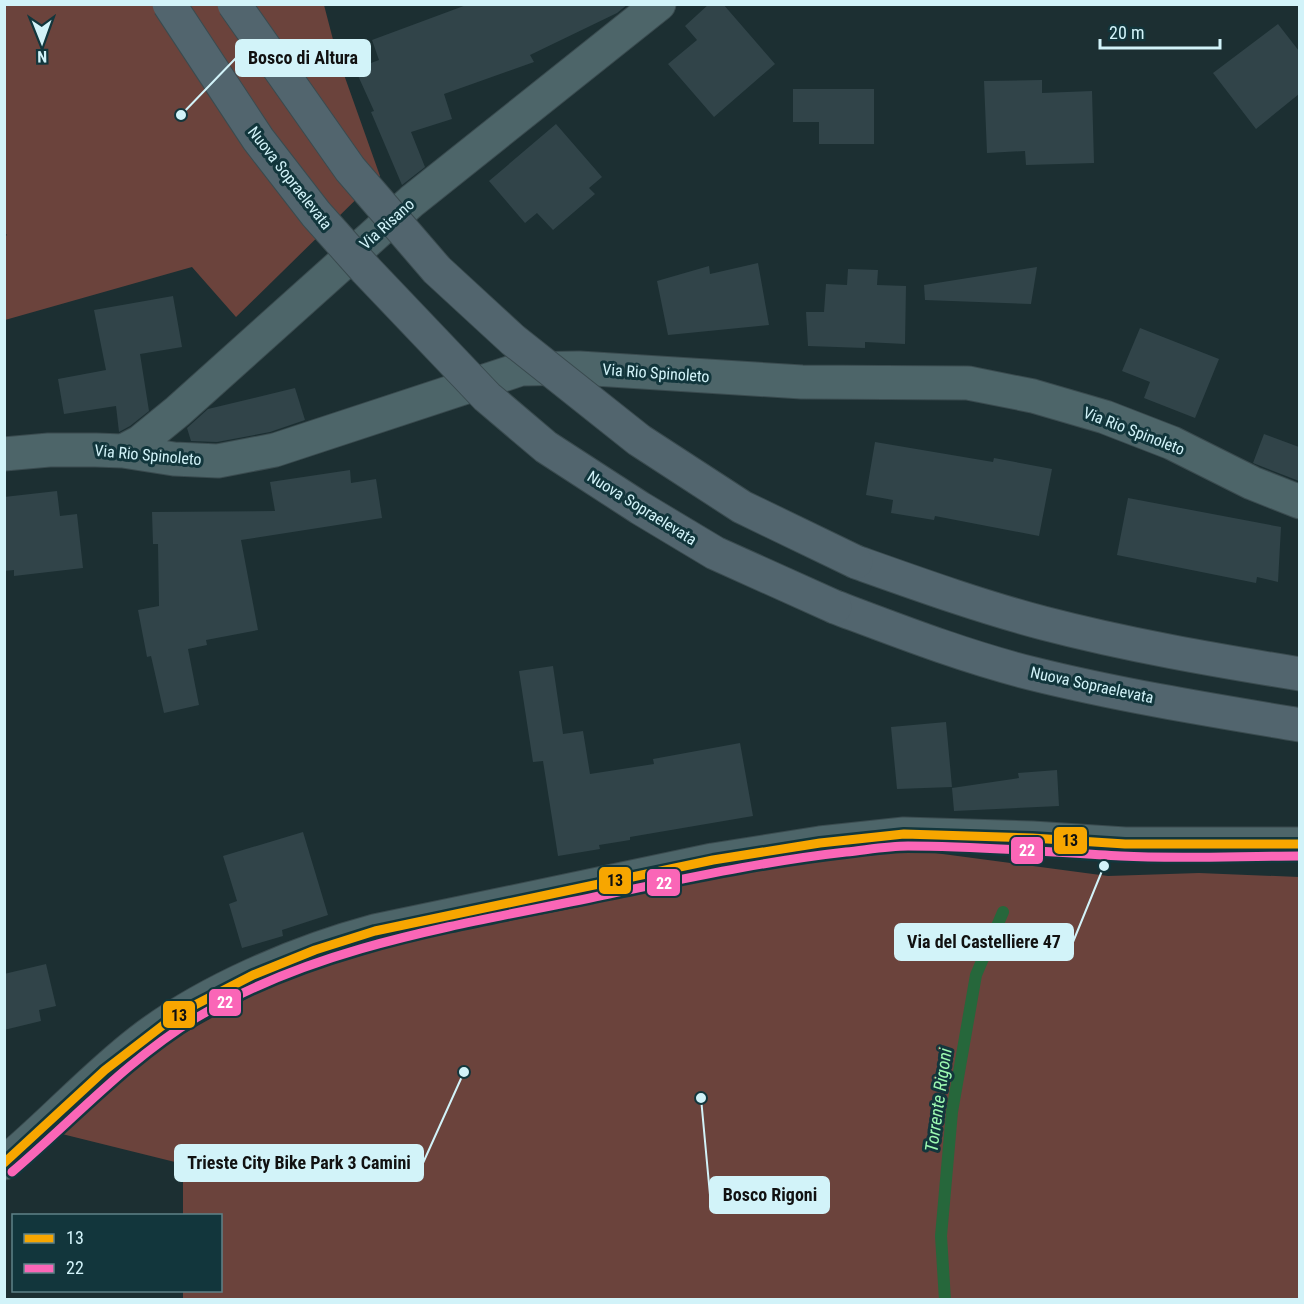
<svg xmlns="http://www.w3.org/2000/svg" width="1304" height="1304" viewBox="0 0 1304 1304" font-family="'Roboto Condensed',sans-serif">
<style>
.green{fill:#6b433c}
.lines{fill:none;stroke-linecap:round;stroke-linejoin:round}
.stream{stroke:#26673b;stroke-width:12}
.building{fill:#314449}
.minor-casing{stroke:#3a4b4f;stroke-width:35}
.trunk-casing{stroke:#3a4b4f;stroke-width:35}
.minor{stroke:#4d6569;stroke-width:33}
.trunk{stroke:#52656e;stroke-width:33}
.trunk-bridge-casing{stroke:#3a4b4f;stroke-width:35;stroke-linecap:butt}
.trunk-bridge{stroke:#52656e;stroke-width:33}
.bus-1-casing{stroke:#12363c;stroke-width:14}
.bus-2-casing{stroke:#12363c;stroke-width:14}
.bus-1{stroke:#f7a600;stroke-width:9}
.bus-2{stroke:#fa66b7;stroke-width:9}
.labels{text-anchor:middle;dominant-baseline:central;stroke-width:6;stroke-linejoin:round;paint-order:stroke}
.street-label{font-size:16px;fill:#d2f3f9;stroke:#12363c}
.water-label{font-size:18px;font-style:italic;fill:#9dfab2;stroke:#12363c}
.leader{fill:none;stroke:#d2f3f9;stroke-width:2}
.callout-dot{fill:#d2f3f9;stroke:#12363c;stroke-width:2}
.callout{fill:#d2f3f9;stroke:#d2f3f9;stroke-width:2}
.callout-label{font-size:18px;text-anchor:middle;font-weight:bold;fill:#111}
.line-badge{stroke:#12363c;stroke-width:2}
.badge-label{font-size:16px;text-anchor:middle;font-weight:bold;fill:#fff}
.pale-badge-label{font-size:16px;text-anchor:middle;font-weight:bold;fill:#111}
</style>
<rect width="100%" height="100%" fill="#1c2f32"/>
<!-- green -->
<path class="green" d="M5 5H324L337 55 380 176 236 317 192 267 5 320 4 237 7 235 4 232Z
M905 849 1108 876 1199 873 1299 877V1299H183V1291L220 1290V1216L183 1215V1164L62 1134 143 1062 172 1040 255 994 309 970 353 955 406 941 579 907 732 869Z"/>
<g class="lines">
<!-- stream -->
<path class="stream" d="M945 1300 941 1236 952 1112 976 975 1003 912"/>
</g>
<!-- building -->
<path class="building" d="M469 4H628L617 13 530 55 534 62 444 94 452 119 411 132 425 167 402 185 371 112 374 111 355 69 379 60 372 40Z
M709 4H723L775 64 714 117 668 64 697 40 685 26Z
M1278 24 1299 51V94L1256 129 1213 73Z
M1042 80V93L1092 91 1094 163 1026 165 1025 151 987 153 984 81Z
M793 89H874V144H819V122H793Z
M556 124 602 177 589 188 595 194 553 230 537 213 525 223 489 181Z
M758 263 769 325 668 335 657 281 709 266 710 274Z
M1037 267 1031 304 925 300 924 285Z
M848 269 878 270 877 285 906 286 905 344 865 342V348L808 346 806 312H824L826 284 847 285Z
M173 296 182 347 140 354 149 411 130 426 119 432 116 406 64 414 58 379 106 370 94 310Z
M1140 328 1219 359 1195 418 1144 398 1150 382 1122 371Z
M295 388 305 420 270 432 217 442 191 441 187 428 208 409Z
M1264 434 1299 447V481L1253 463Z
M875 442 993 462 994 458 1052 469 1039 536 935 516 934 520 891 513 893 500 866 495Z
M350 470 351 483 376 479 382 518 241 540 258 630 206 640 207 645 188 649 199 705 164 713 151 656 147 657 138 610 159 606 158 544H153L152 512 275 511 270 482Z
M57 491 60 516 77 514 83 568 14 576V570L4 571V497Z
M1128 498 1281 527 1278 582 1257 577 1256 583 1117 555Z
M553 666 563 734 583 731 590 774 654 764 653 759 740 743 753 816 630 837V840L599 845 600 849 558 856 543 761 533 762 519 671Z
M946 722 952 787 897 789 891 727Z
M1057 770 1059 806 954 811 952 788 1019 778 1018 773Z
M303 832 328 915 282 930 283 936 242 948 229 904 237 901 223 856Z
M46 964 56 1006 39 1010 41 1021 4 1030V974Z"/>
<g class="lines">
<defs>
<path id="minor" d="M123 451 140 442 178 411 412 201 659 4
M4 454 49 450H96L123 451 174 459 218 461 275 450 521 369 579 368 802 382 968 383 1033 396 1105 417 1172 443 1252 483 1300 502
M4 1163C51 1124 92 1078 140 1041 205 991 297 952 375 931L713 860 820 843 904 834 1032 838 1125 844H1300"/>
<path id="trunk" d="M856 562C918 584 979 606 1043 623 1127 645 1214 660 1300 674
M835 607C899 631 963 656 1030 673 1118 695 1210 710 1300 725"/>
</defs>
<!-- minor casing -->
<use href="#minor" class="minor-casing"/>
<!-- trunk casing -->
<use href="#trunk" class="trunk-casing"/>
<!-- minor -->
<use href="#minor" class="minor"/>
<!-- trunk -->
<use href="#trunk" class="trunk"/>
<defs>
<path id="trunk-bridge" d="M169 4 258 139 316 214 366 270 487 397 546 447 640 508 715 553 835 607
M234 4 350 169 437 270 513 340 639 440 742 507 856 562"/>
</defs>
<!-- trunk-bridge casing -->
<use href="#trunk-bridge" class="trunk-bridge-casing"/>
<!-- trunk-bridge -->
<use href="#trunk-bridge" class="trunk-bridge"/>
<defs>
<path id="bus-1" d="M4 1163 105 1070 166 1023 193 1006 253 975 315 950 375 931 713 860 820 843 904 834 1032 838 1125 844H1300"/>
<path id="bus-2" d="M12 1172C73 1120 127 1060 196 1018 321 943 468 924 609 894 688 878 766 861 846 852 866 850 887 846 908 846 979 846 1050 852 1121 856 1180 859 1240 856 1300 856"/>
</defs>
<!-- bus-1 casing -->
<use href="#bus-1" class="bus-1-casing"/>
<!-- bus-2 casing -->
<use href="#bus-2" class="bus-2-casing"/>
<!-- bus-1 -->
<use href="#bus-1" class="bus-1"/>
<!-- bus-2 -->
<use href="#bus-2" class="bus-2"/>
</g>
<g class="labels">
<!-- street labels -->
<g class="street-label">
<text transform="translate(290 178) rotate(52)">Nuova Sopraelevata</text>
<text transform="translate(387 224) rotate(-42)">Via Risano</text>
<text transform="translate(656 373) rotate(4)">Via Rio Spinoleto</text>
<text transform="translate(1134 431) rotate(21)">Via Rio Spinoleto</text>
<text transform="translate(148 455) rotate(5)">Via Rio Spinoleto</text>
<text transform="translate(642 508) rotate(32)">Nuova Sopraelevata</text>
<text transform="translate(1092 685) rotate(12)">Nuova Sopraelevata</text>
</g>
<!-- water labels -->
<g class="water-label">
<text transform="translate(938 1100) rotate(-82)">Torrente Rigoni</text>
</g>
</g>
<!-- callouts -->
<path class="leader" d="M181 115L236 58M1104 866L1073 942M464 1072L423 1163M701 1098L710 1195"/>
<g class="callout-dot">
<circle cx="181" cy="115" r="6"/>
<circle cx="1104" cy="866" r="6"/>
<circle cx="464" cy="1072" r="6"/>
<circle cx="701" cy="1098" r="6"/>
</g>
<g class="callout">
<rect x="236" y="40" width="134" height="36" rx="6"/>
<rect x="895" y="924" width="178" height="36" rx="6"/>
<rect x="175" y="1145" width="248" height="36" rx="6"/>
<rect x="710" y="1177" width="119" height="36" rx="6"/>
</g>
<g class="callout-label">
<text x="303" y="64">Bosco di Altura</text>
<text x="984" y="948">Via del Castelliere 47</text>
<text x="299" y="1169">Trieste City Bike Park 3 Camini</text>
<text x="770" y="1201">Bosco Rigoni</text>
</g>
<g class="line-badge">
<rect x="1053" y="826" width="35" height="29" rx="6" fill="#f7a600"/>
<rect x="1010" y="836" width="34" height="29" rx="6" fill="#fa66b7"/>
<rect x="598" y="866" width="34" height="29" rx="6" fill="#f7a600"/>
<rect x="646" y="868" width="35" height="29" rx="6" fill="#fa66b7"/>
<rect x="208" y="988" width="34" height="29" rx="6" fill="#fa66b7"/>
<rect x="162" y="1000" width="34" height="29" rx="6" fill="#f7a600"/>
</g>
<g class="badge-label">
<text x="1027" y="856">22</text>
<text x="664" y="889">22</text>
<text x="225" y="1008">22</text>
</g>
<g class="pale-badge-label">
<text x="1070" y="846">13</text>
<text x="615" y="886">13</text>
<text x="179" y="1021">13</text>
</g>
<!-- border -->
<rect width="1304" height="1304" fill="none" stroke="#d2f3f9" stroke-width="12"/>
<!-- legend -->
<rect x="12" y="1214" width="210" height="78" fill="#12363c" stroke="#5f8288" stroke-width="1.5"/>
<rect x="24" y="1234" width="30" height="9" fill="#f7a600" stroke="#5f8288" stroke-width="1.5"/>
<text x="66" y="1244" font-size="18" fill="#d2f3f9">13</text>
<rect x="24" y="1264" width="30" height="9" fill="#fa66b7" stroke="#5f8288" stroke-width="1.5"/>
<text x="66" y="1274" font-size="18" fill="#d2f3f9">22</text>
<!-- north arrow -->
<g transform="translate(42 42) rotate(179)" stroke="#12363c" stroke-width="4.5" paint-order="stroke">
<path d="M0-4.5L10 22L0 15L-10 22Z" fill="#d2f3f9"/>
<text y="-9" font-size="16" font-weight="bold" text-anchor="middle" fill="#d2f3f9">N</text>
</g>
<!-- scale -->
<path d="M1100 39v9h120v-9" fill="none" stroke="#d2f3f9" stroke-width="3"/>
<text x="1109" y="39" font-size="18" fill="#d2f3f9" stroke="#12363c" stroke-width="4.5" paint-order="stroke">20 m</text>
</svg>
